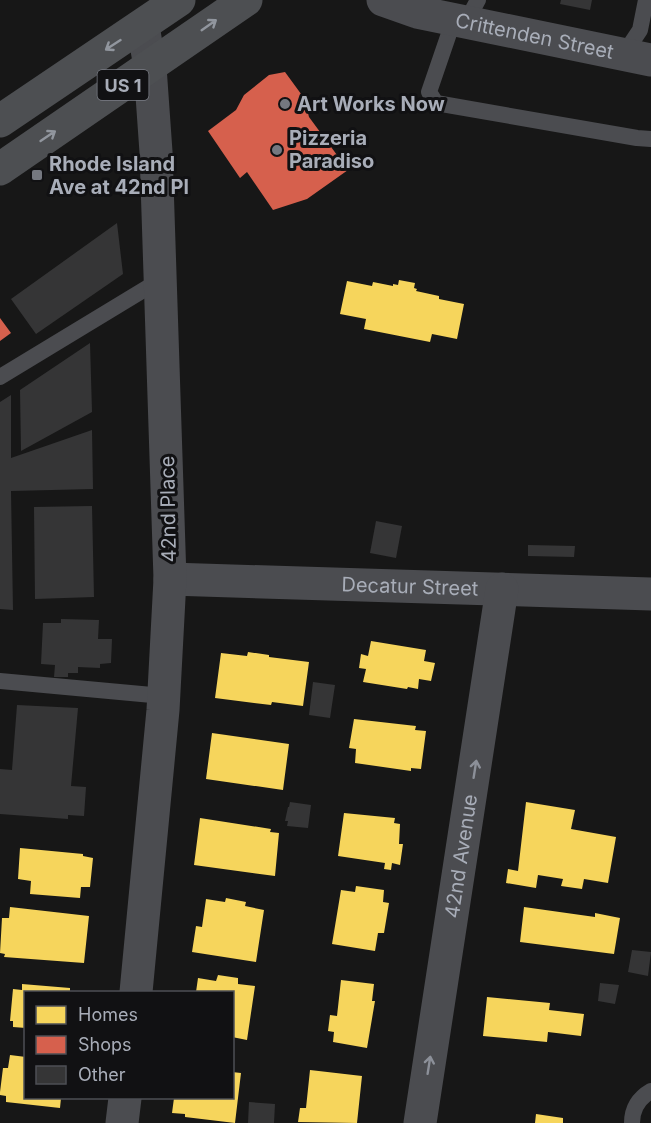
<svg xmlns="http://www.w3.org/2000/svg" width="651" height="1123" viewBox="0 0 651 1123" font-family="Inter,sans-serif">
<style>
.homes{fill:#f6d55c}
.shops{fill:#d6604d}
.building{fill:#353536}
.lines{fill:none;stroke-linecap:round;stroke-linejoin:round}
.service{stroke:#4b4c50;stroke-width:16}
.minor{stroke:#4b4c50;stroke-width:33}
.tertiary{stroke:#4b4c50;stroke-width:33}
.primary{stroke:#4d4f52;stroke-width:33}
.oneway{stroke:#91969e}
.oneway2{stroke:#8c9099}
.poi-dot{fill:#757880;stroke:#111113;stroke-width:2}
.labels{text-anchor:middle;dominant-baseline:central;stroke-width:6;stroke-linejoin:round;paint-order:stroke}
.shield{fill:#111113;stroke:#7b7e86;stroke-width:1.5}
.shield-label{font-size:18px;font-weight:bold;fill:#a8adb8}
.street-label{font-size:20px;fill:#a8adb8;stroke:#111113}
.poi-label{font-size:20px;font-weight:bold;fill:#a8adb8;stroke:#111113;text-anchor:start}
</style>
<rect width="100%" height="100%" fill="#171717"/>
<!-- homes -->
<path class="homes" d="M399 280 415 283 414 288 417 289 416 291 439 296V299L464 304 457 339 432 334 430 342 364 329 366 319 340 314 347 281 372 286 373 282 393 286V284L398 285Z
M371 641 426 650 424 661 435 663 431 681 419 679 418 689 408 687 407 689 363 682 366 669 359 668 361 654 368 656Z
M248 652 269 655V657L309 662 303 706 272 702 271 705 215 698 221 653 247 656Z
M354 719 416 726 415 730 426 731 421 769 411 768V771L355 763 356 749 349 748Z
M212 733 289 744 283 790 206 779Z
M526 802 575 810 571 829 616 837 608 883 584 879 582 889 561 886 563 879 538 875 536 888 506 883 508 869 518 871Z
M344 813 395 818 394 823 400 824 399 844H403L400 865 392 863 391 870 384 869 385 863 338 856Z
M200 818 271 829 270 832 279 833 275 876 194 865Z
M20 848 83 854V856L93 858 90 887H81L80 898 30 894 31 881 18 879Z
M356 886 384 890 383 902 389 903 384 933H378L375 951 332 944 341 890 355 892Z
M226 898 246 902 245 906 264 910 256 962 192 952 196 926 202 927 206 899 225 902Z
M10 907 89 916 84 963 4 957 5 954 0 953 2 918H9Z
M524 907 595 917V913L620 918 614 954 520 942Z
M218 975 238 978V984L255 986 247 1040 232 1037V992H196L198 978 216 981Z
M341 980 374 984 372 1001H375L367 1048 333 1042 334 1032 328 1031 330 1015 337 1016Z
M22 984 70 988V992H26V1028L13 1027V1021H10L13 989 22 990Z
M487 997 550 1003 549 1010 584 1014 581 1036 548 1032 547 1042 483 1036Z
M10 1055 26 1057V1098H61L60 1108 6 1102V1096L0 1095V1092L3 1068H8Z
M310 1070 362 1076 357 1123 298 1122 300 1108H306Z
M232 1072 241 1073 235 1123 185 1117V1114L172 1113 174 1098H232Z
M536 1114 563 1118V1123H535Z"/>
<!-- shops -->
<path class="shops" d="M285 72 304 98 309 117 348 170 307 199 273 210 247 172 240 178 208 131 236 110 244 95 269 75Z
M0 318 11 333 0 341Z"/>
<!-- building -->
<path class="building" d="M561 0H592L590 10 560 4Z
M117 223 123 274 36 334 11 299Z
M90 343 92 412 21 451 20 390Z
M11 395V458L92 430 93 489 11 491 13 610 0 609V402Z
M92 506 94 597 35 599 34 507Z
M376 521 402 526 396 558 370 553Z
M528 545 575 546 574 557 528 556Z
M61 619 99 620 98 639H112L111 663 100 664V668L78 667V673H68V677H54L55 665 41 664 43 623H61Z
M313 682 335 685 330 718 309 715Z
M17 705 78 708 71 786 86 787 84 816 68 815V819L0 814V769L12 770Z
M290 802 311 805 308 828 287 826 288 821H285L288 807H289Z
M632 950 651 952 648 976 628 972Z
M600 983 619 985 615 1004 598 1001Z
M249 1102 275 1104 274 1123H248Z"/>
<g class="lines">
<!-- service -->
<path class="service" d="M454 19 429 92 436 103 637 138 651 139
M466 22 478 0
M624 54 640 30 646 0
M0 377 160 280
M0 681 163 696
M632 1123C632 1109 639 1098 651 1091"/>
<!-- minor -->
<g class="minor">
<path id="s1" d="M170 579 651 594"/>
<path d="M136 992 163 710 170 579 156 152 150 67 143 26"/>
<path d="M122 1123 125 1098"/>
<path id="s2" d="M420 1123 502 589"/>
</g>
<!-- tertiary -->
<path class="tertiary" id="s3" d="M383 0 417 12 651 60"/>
<!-- primary -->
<path class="primary" d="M0 121 179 0
M0 169 246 0"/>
</g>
<!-- one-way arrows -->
<defs><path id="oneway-shaft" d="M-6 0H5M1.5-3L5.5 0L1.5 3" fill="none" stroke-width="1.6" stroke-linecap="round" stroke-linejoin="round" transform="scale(1.5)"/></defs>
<g class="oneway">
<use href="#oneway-shaft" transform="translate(209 25) rotate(-35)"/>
<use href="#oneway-shaft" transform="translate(113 45) rotate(147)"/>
<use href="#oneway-shaft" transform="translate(48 136) rotate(-34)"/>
</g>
<g class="oneway2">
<use href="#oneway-shaft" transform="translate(475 769) rotate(-81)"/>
<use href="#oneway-shaft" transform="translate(429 1065) rotate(-81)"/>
</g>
<!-- markers -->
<g class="poi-dot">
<circle cx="285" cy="104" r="6"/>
<circle cx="277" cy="150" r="6"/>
<rect x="31" y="169" width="12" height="12" rx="3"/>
</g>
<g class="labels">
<!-- shield labels -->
<rect class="shield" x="97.5" y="70" width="51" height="30" rx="4.5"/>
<g class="shield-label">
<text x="123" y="85">US 1</text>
</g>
<!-- street labels -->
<g class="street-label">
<text stroke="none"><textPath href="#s3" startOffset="156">Crittenden Street</textPath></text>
<text transform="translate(168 509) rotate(-91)">42nd Place</text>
<text stroke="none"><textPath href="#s1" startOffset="240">Decatur Street</textPath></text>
<text stroke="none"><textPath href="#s2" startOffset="270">42nd Avenue</textPath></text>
</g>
<!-- poi labels -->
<g class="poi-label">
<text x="297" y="104">Art Works Now</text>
<text x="289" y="138">Pizzeria<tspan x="289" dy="23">Paradiso</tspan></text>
<text x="49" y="164">Rhode Island<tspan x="49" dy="23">Ave at 42nd Pl</tspan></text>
</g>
</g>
<!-- legend -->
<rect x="24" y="991" width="210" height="108" fill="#111113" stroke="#4d4f55" stroke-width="1.5"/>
<rect x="36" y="1006" width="30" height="18" fill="#f6d55c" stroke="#4d4f55" stroke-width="1.5"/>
<text x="78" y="1021" font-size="18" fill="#a8adb8">Homes</text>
<rect x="36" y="1036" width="30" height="18" fill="#d6604d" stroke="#4d4f55" stroke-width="1.5"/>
<text x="78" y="1051" font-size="18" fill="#a8adb8">Shops</text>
<rect x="36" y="1066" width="30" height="18" fill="#353536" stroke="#4d4f55" stroke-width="1.5"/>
<text x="78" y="1081" font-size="18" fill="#a8adb8">Other</text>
</svg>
